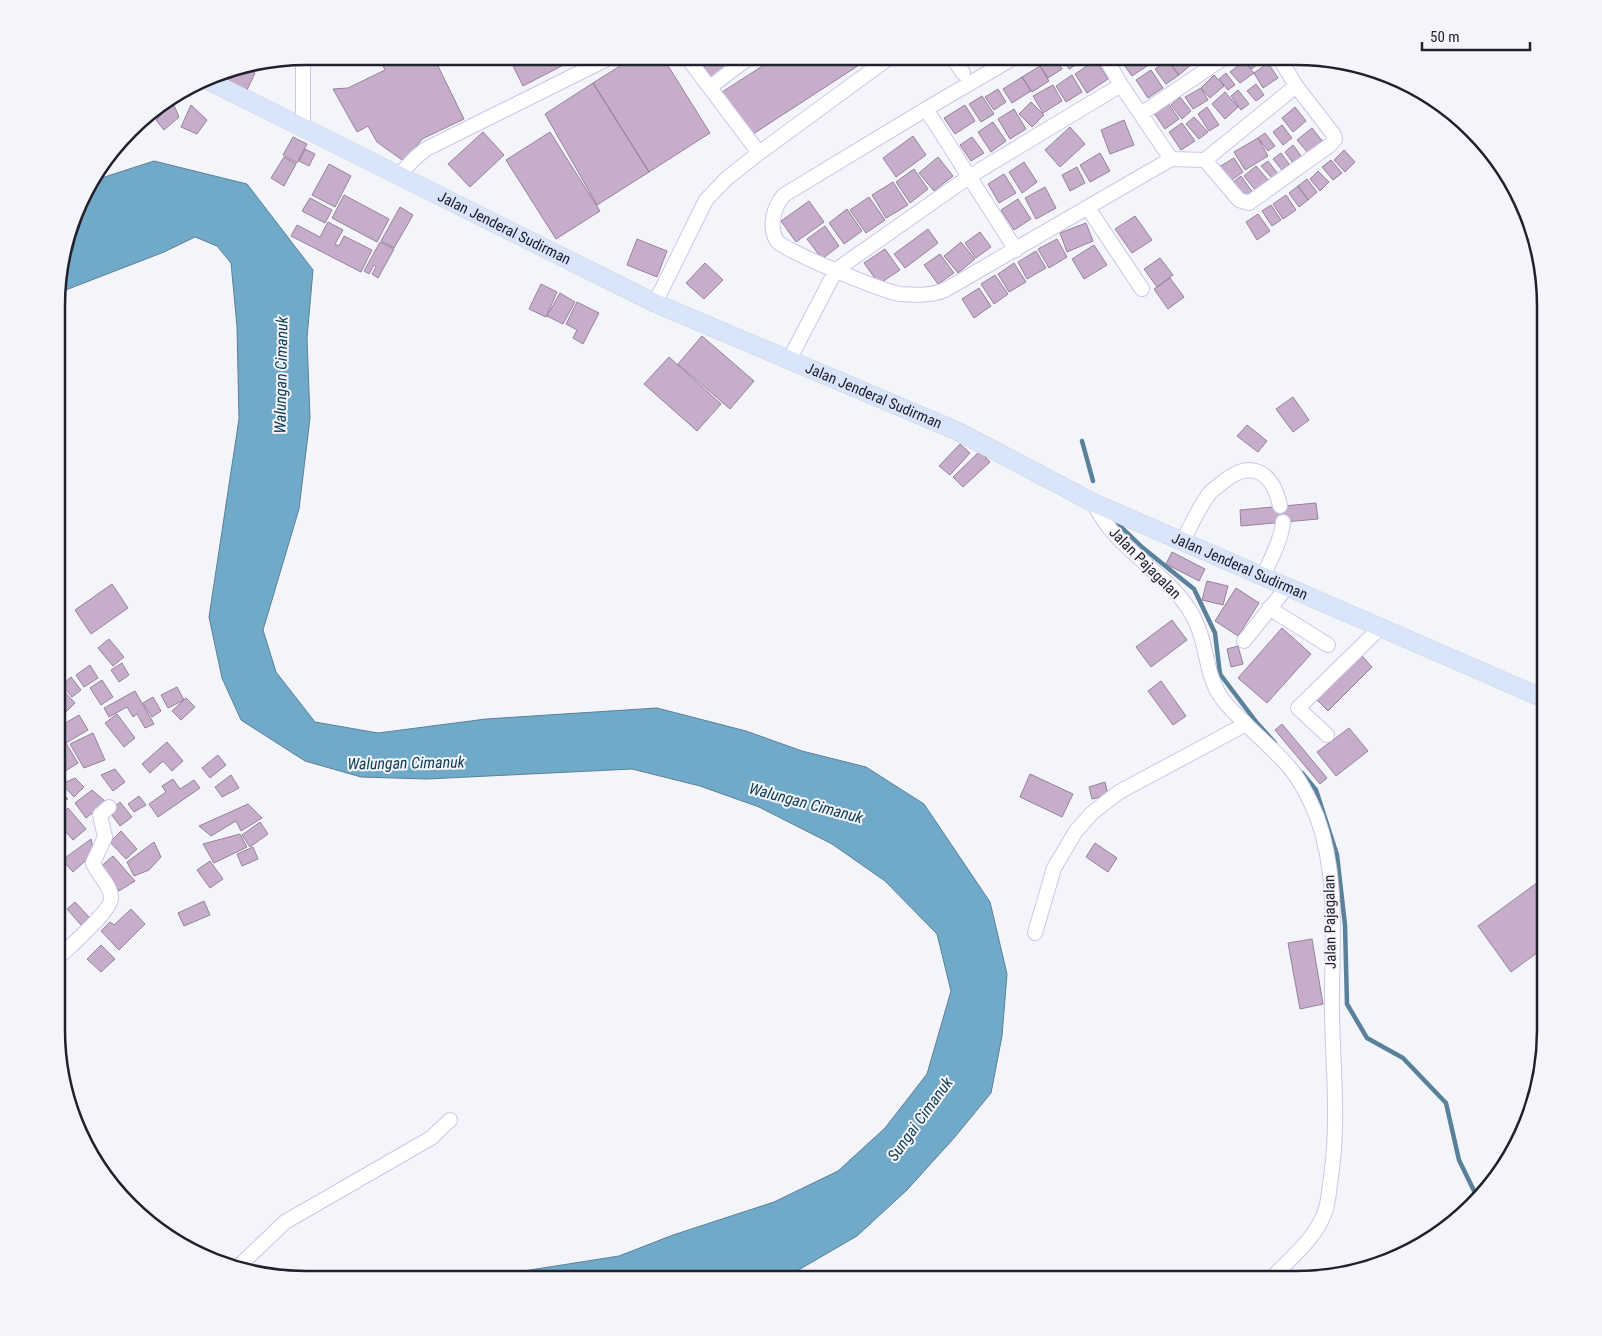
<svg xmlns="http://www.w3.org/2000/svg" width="1602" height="1336" viewBox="0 0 1602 1336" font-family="'Roboto Condensed',sans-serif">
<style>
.water{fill:#71aac9;stroke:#59819a}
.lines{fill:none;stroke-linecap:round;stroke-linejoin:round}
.stream{stroke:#59819a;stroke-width:4.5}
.building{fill:#c6aecb;stroke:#97819c}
.minor-casing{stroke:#cbc7e9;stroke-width:16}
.major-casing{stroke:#d3d2d5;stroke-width:19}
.minor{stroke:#fff;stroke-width:14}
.major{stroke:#d9e5fb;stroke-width:18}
.labels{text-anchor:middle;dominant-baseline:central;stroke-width:4;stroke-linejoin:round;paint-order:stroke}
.street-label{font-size:15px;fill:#22202d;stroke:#f4f4fb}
.water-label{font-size:16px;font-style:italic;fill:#0c3c53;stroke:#f4f4fb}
.rim{fill:none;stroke:#22202d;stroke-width:2.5}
</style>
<rect width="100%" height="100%" fill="#f4f4fb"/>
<!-- water -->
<path class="water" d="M154 161 247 184 313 270 307 338 310 418 299 509 263 630 276 672 315 722 378 733 486 719 657 708 746 731 802 751 866 767 924 804 990 902 1007 974 1002 1036 991 1093 954 1138 907 1190 857 1236 795 1272 776 1279H492L511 1273 619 1256 673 1235 774 1202 838 1171 885 1128 927 1074 951 991 937 934 885 881 832 844 759 807 700 786 632 769 427 779 361 777 305 761 241 720 222 678 209 617 239 419 237 326 231 263 217 246 195 237 164 252 58 293V273L89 182Z"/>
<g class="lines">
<!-- stream -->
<path class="stream" d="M1082 441 1093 481
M1118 524 1143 548 1194 589 1215 633 1220 674 1257 723 1275 743
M1302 773 1316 790 1337 855 1345 925 1347 1004 1367 1038 1403 1058 1446 1103 1459 1160 1478 1199"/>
</g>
<!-- building -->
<path class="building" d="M433 56 464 119 422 139 405 162 377 142 368 126 357 132 333 89 348 88 385 70 379 56Z
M508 56H581L523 86Z
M636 56H662L710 133 649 172 593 83Z
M697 56H740L711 77Z
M778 56 870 57V58L750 136 722 92Z
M1055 57 1062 69 1048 78 1040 66Z
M1062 57H1089L1069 69Z
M1127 57H1141L1147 66 1132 76 1121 61Z
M1146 57H1163L1152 65Z
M1169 57H1186L1192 64 1179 75 1166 59Z
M1185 57H1200L1191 64Z
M1242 57H1262L1264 59 1252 69Z
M1096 60 1108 79 1087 93 1075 74Z
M1168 60 1179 75 1166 84 1155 69Z
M1244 61 1254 73 1240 83 1230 72Z
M1268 63 1278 78 1263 88 1254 73Z
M1040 66 1049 81 1032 92 1022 77Z
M243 67 255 73 246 92 219 76 226 70Z
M1151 70 1163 88 1148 98 1136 80Z
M1226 73 1235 85 1228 90 1219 79Z
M1072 75 1082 92 1066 102 1056 86Z
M1214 75 1224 86 1210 98 1201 88Z
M1022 77 1031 91 1012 103 1003 89Z
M593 83 649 172 597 205 545 114Z
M1256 84 1264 95 1256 101 1247 91Z
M1053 85 1062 101 1043 113 1033 96Z
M1201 88 1208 100 1193 109 1185 97Z
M998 89 1006 102 994 110 985 97Z
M1238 90 1249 104 1241 110 1231 96Z
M1225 92 1238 107 1225 119 1212 104Z
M982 96 994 114 981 122 969 104Z
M1180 97 1191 111 1182 119 1171 105Z
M1031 102 1044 115 1032 127 1019 114Z
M173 103 179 117 164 130 156 120Z
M1168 103 1179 119 1165 129 1154 113Z
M191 105 207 120 197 134 181 127Z
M965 105 975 121 955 134 944 118Z
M1207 107 1219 125 1209 131 1198 114Z
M1295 107 1306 121 1293 132 1282 118Z
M1014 109 1026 129 1010 139 998 119Z
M1194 117 1208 132 1199 139 1186 124Z
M1124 120 1134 145 1110 154 1101 130Z
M993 122 1006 141 991 152 978 132Z
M1182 123 1195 141 1181 150 1169 132Z
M1282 125 1292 138 1283 145 1273 132Z
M1070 127 1085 144 1060 167 1045 150Z
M1312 128 1323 142 1308 153 1297 140Z
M483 132 504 155 470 187 448 164Z
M550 132 600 211 556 239 506 160Z
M1265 133 1275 146 1268 151 1258 138Z
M913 136 926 155 896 177 883 158Z
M293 137 307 144 297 163 283 155Z
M972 137 984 153 971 161 960 145Z
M1258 138 1268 156 1245 170 1234 152Z
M1293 145 1301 156 1293 163 1285 152Z
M305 149 315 154 309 166 299 161Z
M1344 150 1355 162 1345 172 1334 160Z
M1100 153 1110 171 1090 182 1080 165Z
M1281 153 1289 164 1282 170 1273 159Z
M284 157 296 164 284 186 271 178Z
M938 157 953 176 934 191 919 173Z
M1234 158 1243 172 1229 182 1219 167Z
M1331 160 1342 173 1333 180 1322 167Z
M1268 161 1278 174 1272 178 1261 166Z
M1024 162 1037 182 1022 193 1009 172Z
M329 164 351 176 335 207 312 195Z
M1256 166 1269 181 1256 191 1244 176Z
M1077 167 1085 183 1070 191 1062 175Z
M914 169 928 189 910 203 896 182Z
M1318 171 1329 182 1320 191 1310 179Z
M1004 174 1016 193 999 203 988 184Z
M1241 176 1254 194 1247 199 1233 182Z
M1307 179 1317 192 1308 200 1298 186Z
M893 182 908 205 886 218 872 195Z
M1298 186 1308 200 1299 207 1289 193Z
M1045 187 1056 208 1036 219 1025 198Z
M344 195 389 219 377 242 332 218Z
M1286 195 1296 210 1283 219 1273 204Z
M869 197 885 220 866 233 850 210Z
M310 198 332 210 325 223 302 211Z
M1018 199 1031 219 1014 230 1001 210Z
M809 201 824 222 796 242 781 221Z
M1271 205 1281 220 1272 226 1262 211Z
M400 207 413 215 394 248 381 241Z
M847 209 862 231 844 244 829 223Z
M1258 214 1270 231 1257 240 1246 222Z
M1135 216 1152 240 1132 253 1115 229Z
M328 222 343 230 335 244 339 246 344 236 372 250 361 272 291 236 297 225 320 237Z
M1086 223 1093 241 1067 252 1060 233Z
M825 226 839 246 822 259 807 239Z
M928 229 938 243 905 268 894 254Z
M980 232 991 247 976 258 965 243Z
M637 239 667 251 657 277 627 265Z
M1057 239 1067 257 1049 268 1038 249Z
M380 242 394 249 378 278 372 274 376 267 374 265 369 274 364 271Z
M961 242 975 259 958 273 944 256Z
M1094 245 1107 265 1084 279 1072 259Z
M885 249 900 270 879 284 864 263Z
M1036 251 1046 268 1027 279 1018 262Z
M940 254 954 273 938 284 924 265Z
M1160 258 1173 275 1157 287 1144 269Z
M705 263 723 280 704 299 686 283Z
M1014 263 1026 282 1009 292 998 274Z
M995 275 1008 294 994 304 981 284Z
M1170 278 1184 297 1168 309 1154 289Z
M541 284 557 292 546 317 529 309Z
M979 288 991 306 974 318 962 299Z
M560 293 575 302 563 324 547 316Z
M577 302 599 313 583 344 573 338 577 330 566 324Z
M702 336 754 381 730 409 678 364Z
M669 357 721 404 697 431 644 384Z
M1293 397 1309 420 1293 432 1276 409Z
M1247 425 1267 441 1258 452 1237 436Z
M960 444 970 453 950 475 939 466Z
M980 451 990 462 963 487 953 477Z
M1316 503 1318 519 1241 526 1240 510Z
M1172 552 1205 569 1199 581 1166 564Z
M1207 581 1228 586 1223 605 1202 600Z
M112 584 128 608 91 634 75 610Z
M1236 588 1259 603 1238 636 1215 621Z
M1172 620 1187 640 1151 667 1136 647Z
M1282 628 1311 654 1267 703 1238 678Z
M109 639 124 657 113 666 98 648Z
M1238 646 1243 664 1231 667 1227 649Z
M1362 656 1372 667 1328 711 1317 700Z
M122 663 129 675 119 682 111 670Z
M90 665 98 678 84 687 76 675Z
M58 666 66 676 60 682 58 679Z
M71 677 81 690 72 697 62 685Z
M102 680 113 697 101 705 90 688Z
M1161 681 1186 716 1173 725 1148 691Z
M60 687 75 703 61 717 58 713V689Z
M177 687 184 700 168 708 161 695Z
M135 691 154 724 145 728 137 714 133 717 127 707 109 717 104 708Z
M153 697 161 711 152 717 143 703Z
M186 698 195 707 181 720 172 711Z
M117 714 135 738 124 747 105 723Z
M79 715 88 730 66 743 78 763 61 774 57 768V728Z
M1282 724 1327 778 1320 784 1275 730Z
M1349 728 1368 751 1336 776 1317 752Z
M93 733 105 760 84 768 70 744Z
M167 742 183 761 172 771 163 761 150 773 142 764Z
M218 755 226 765 210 778 202 768Z
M115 769 125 782 113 791 101 775Z
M1030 774 1073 794 1062 817 1020 797Z
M231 775 239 788 222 797 215 787Z
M75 778 84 787 74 797 62 784Z
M173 779 180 789 194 780 200 788 158 817 149 804 166 792 162 786Z
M1105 782 1108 795 1092 799 1089 787Z
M57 787 68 799 58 804 57 803Z
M92 790 106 802 86 818 75 803Z
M139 796 146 805 134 812 128 804Z
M120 802 132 817 120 826 109 811Z
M248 804 262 818 241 831 236 821 211 836 199 826Z
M68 808 86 829 73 840 57 822V818Z
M260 822 268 834 250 847 242 835Z
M121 831 137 849 126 859 110 842Z
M240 834 247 847 214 863 203 844Z
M57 839 64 847 57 852Z
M91 839 94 853 73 872 62 860Z
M154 842 161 857 149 870 134 876 127 862Z
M1095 843 1117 858 1108 872 1086 857Z
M253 847 258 859 242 866 237 854Z
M113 856 135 881 119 891 99 868Z
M210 861 223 879 210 888 197 870Z
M1545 877V947L1511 972 1478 926Z
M204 901 210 915 184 926 178 913Z
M75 902 89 917 81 925 67 909Z
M131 909 145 924 119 950 101 931 110 922 114 925Z
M1312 939 1323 1004 1300 1009 1288 943Z
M101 945 115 959 101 972 87 959Z"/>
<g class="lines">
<defs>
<path id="minor" d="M686 56 759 153
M952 57 963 73
M1015 57 926 109 784 195C774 206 768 227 777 241 784 251 885 292 900 294 915 295 930 296 945 290L1171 159 1205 160 1296 86
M1105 57 1121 85 1171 159
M710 87 751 56
M926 109 1016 250
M1141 114 1225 57
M303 127V57
M1205 160 1239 200 1249 203 1330 145 1335 139 1334 135 1296 86 1279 57
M400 174 415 158 426 149 613 56
M1088 208 1142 289
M655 303 706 200 726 179 759 153 890 57
M789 360 836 270 970 176 1121 85
M1094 503C1115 551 1170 572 1194 618 1207 642 1205 671 1219 694 1225 705 1236 714 1245 723 1259 738 1276 751 1289 767 1301 781 1310 800 1317 817 1340 880 1331 948 1332 1014 1333 1069 1339 1122 1331 1177 1329 1188 1329 1201 1325 1212 1314 1241 1290 1258 1270 1280
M1182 542C1191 526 1198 509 1209 494 1212 489 1219 486 1223 482 1252 458 1273 473 1280 506
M1263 577C1270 559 1281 542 1283 522
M1269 608 1328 645
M1244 641 1287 587
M1327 735 1298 708 1380 628
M1035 933 1054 868 1076 831 1092 813 1119 792 1246 724
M57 959C67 949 112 910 111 898 111 884 97 875 93 863L105 837 100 815 109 807
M238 1267 285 1222 431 1138 450 1120"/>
<g id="major">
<path id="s1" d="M207 80 655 303 957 431 1094 503 1545 699"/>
</g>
</defs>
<!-- minor casing -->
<use href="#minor" class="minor-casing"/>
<!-- major casing -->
<use href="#major" class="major-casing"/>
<!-- minor -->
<use href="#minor" class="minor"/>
<!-- major -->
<use href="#major" class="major"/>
</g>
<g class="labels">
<!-- street labels -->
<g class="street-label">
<text stroke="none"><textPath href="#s1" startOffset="332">Jalan Jenderal Sudirman</textPath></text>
<text stroke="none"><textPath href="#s1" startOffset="738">Jalan Jenderal Sudirman</textPath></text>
<text transform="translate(1145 563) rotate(45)">Jalan Pajagalan</text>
<text stroke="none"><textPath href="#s1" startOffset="1142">Jalan Jenderal Sudirman</textPath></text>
<text transform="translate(1330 922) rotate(-91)">Jalan Pajagalan</text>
</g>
<!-- water labels -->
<g class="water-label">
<text transform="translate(281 375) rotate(-89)">Walungan Cimanuk</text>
<text transform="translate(406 763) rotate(-1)">Walungan Cimanuk</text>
<text transform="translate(806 803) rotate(15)">Walungan Cimanuk</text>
<text transform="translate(920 1119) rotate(-54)">Sungai Cimanuk</text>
</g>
</g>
<!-- crop -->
<path d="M0 0H1602V1336H0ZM306 65H1296A241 241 0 0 1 1537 306V1030A241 241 0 0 1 1296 1271H306A241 241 0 0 1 65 1030V306A241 241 0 0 1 306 65Z" fill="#f4f4fb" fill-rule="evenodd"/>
<path class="rim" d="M306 65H1296A241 241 0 0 1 1537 306V1030A241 241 0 0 1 1296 1271H306A241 241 0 0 1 65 1030V306A241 241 0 0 1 306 65Z"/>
<!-- scale -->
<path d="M1422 42v8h108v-8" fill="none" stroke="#22202d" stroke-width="2.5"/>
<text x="1430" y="42" font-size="15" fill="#22202d" stroke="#f4f4fb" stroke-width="4" paint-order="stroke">50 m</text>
</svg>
